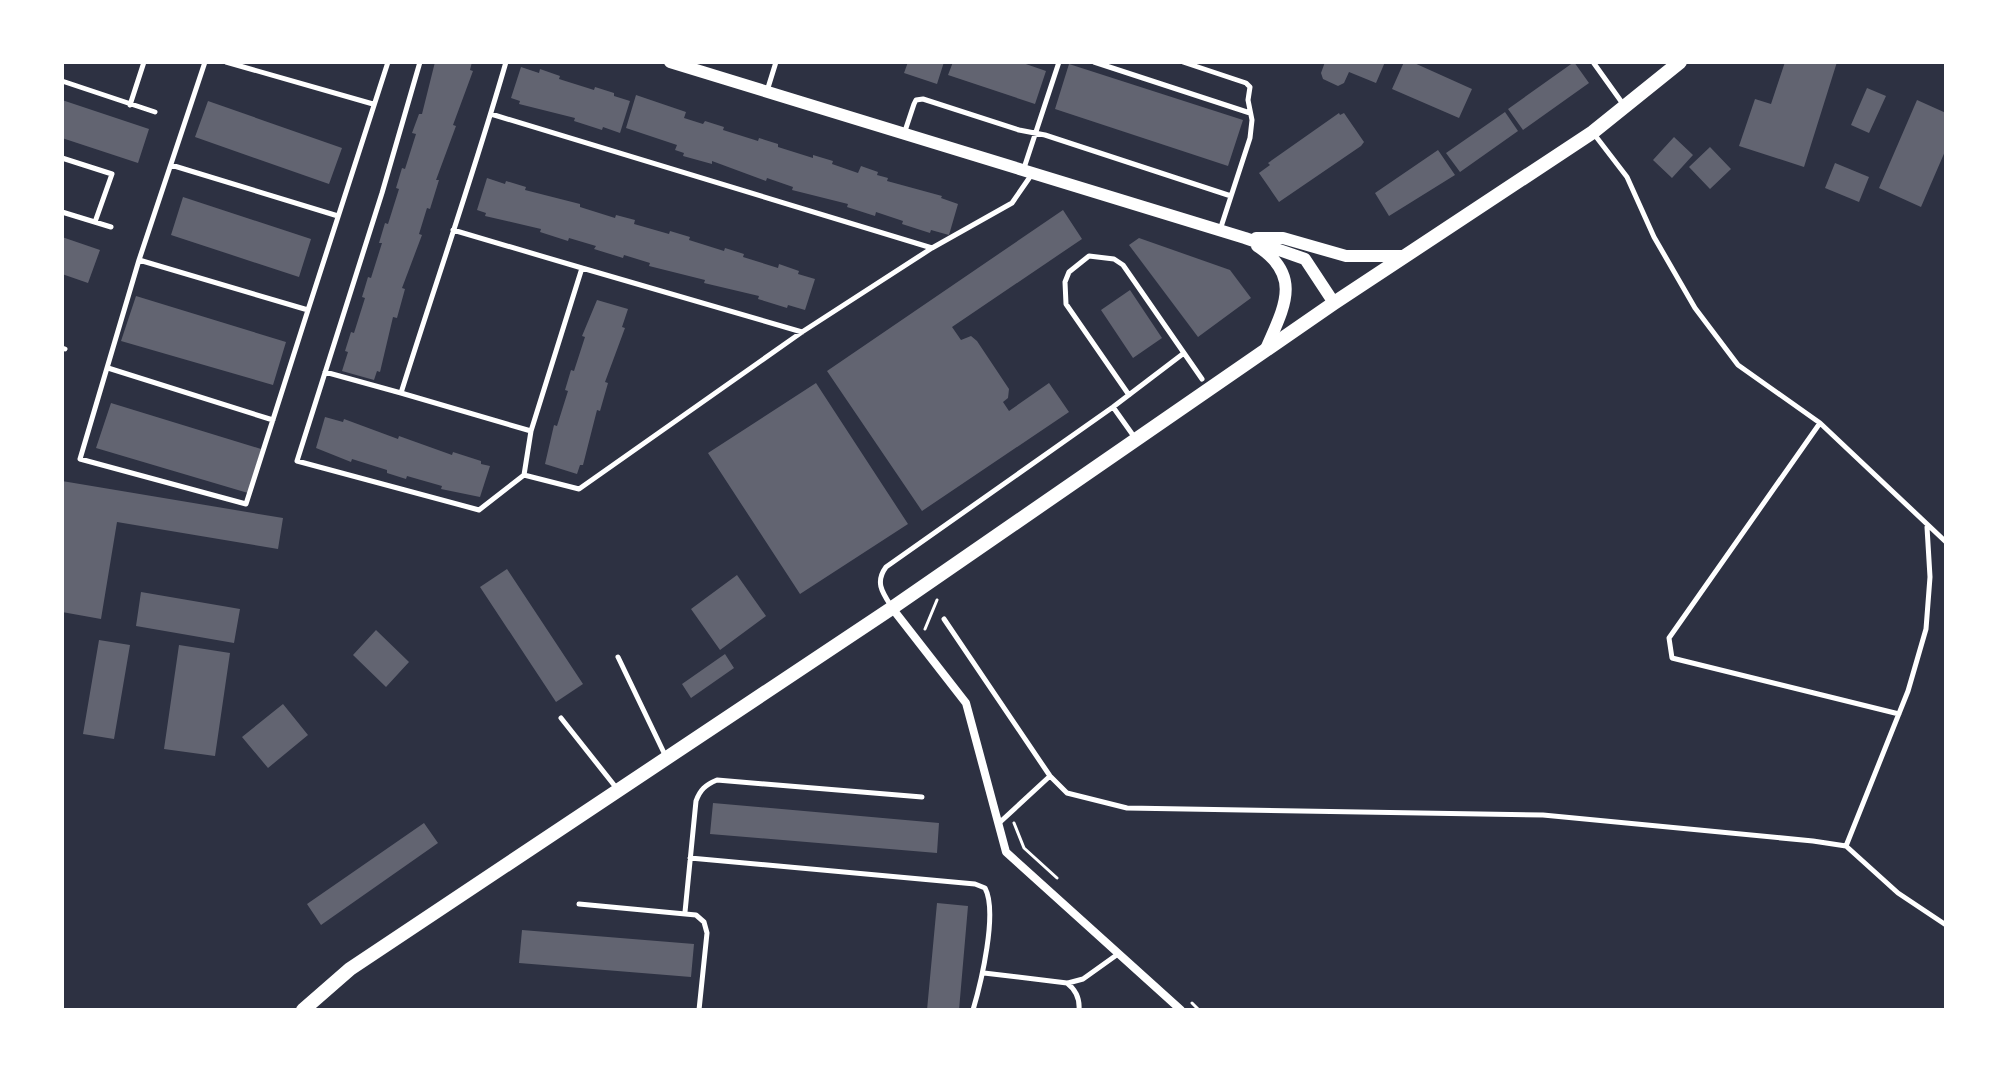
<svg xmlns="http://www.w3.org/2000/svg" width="2008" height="1072" viewBox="0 0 2008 1072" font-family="'DejaVu Sans',sans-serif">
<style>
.building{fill:#626471}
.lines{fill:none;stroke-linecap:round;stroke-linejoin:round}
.path{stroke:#fff;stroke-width:3}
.service{stroke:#fff;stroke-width:5}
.minor{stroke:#fff;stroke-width:8}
.tertiary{stroke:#fff;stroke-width:12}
.secondary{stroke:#fff;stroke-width:14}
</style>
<rect width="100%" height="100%" fill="#2d3142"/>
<!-- building -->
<path class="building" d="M435 62H472L470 70 473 71 453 125 456 126 436 180H439L430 209 427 208 419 234 422 235 402 288 405 289 397 318 393 317 380 372 377 371 374 380 342 371 348 352 345 351 351 332 354 333 365 298 362 297 368 277 371 278 382 243H379L385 223 388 224 399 189 396 188 402 168 405 169 416 134 412 133 419 114H422Z
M908 62H944L937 84 904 73Z
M953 62H1020L1046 71 1035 104 948 75Z
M1325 62H1385L1376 83 1349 72 1344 83 1338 86 1323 79 1321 73Z
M1404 62H1412L1472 89 1459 118 1392 89Z
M1574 62 1589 83 1523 130 1508 109Z
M1785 62H1837L1804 167 1739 146 1755 99 1771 104Z
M1069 64 1243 120 1228 166 1055 109Z
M521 67 539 73 540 69 560 76 559 79 594 90 595 87 614 93V96L630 101 620 133 603 127 602 130 574 121 575 118 519 104 520 101 511 98Z
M1867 88 1886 96 1869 133 1851 125Z
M636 95 686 112 684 118 703 124 705 121 724 127 723 130 758 141 759 138 778 144V147L813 158V155L833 161 832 164 858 173 861 166 878 172 877 175 888 178 887 181 942 196 941 198 958 204 949 235 931 230 930 233 902 224 903 221 876 212 875 216 847 207 848 204 792 190 793 187 767 178 766 181 712 161V164L683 156 684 153 675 150 677 145 626 128Z
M62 100 149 129 138 163 62 138Z
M1917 100 1946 113V149L1921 207 1879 188Z
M208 101 342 148 329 184 195 137Z
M1505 112 1518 131 1460 172 1446 153Z
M1339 113 1340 115 1344 113 1364 142 1361 146 1279 202 1259 173 1270 165 1268 163Z
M1674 137 1693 155 1672 178 1653 160Z
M1710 147 1731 169 1710 189 1689 167Z
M1438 150 1455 175 1389 216 1375 193Z
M1835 163 1869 177 1859 202 1825 188Z
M487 178 505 184 506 181 526 187 525 190 580 204V207L615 218 616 215 635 220 634 224 669 234 670 231 690 237 689 240 724 251 725 248 744 254 743 257 778 268 779 264 799 271 798 274 815 279 805 310 788 305 787 308 758 299 759 296 704 283 705 280 649 266 650 263 624 255 623 258 594 249 596 246 569 238 568 241 540 232 541 229 485 216 486 213 477 210Z
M183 197 311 239 299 277 171 235Z
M1063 210 1082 239 952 327 961 340 971 336 977 341 1009 389 1008 398 1003 402 1009 411 1049 383 1069 412 922 511 827 371Z
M62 237 100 250 88 283 62 274Z
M1139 238 1230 270 1251 298 1198 337 1129 245Z
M1130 290 1162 338 1133 358 1101 310Z
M136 296 286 342 273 385 121 341Z
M597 300 628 309 622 327 625 328 605 382 608 383 600 411 597 410 583 465H580L577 474 545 464 554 425 557 426 568 391 565 390 571 370 574 371 585 337 582 336Z
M816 383 908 524 800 594 708 453Z
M111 403 261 449 248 493 96 448Z
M325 417 343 422 344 419 398 439 399 436 452 455 453 452 481 461V464L490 466 480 497 441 489 442 486 407 476 406 479 387 473V470L352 459 351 462 316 448Z
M62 481 283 518 278 549 117 522 101 619 62 612Z
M507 569 583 684 556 702 480 587Z
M737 575 766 616 720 650 691 609Z
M141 592 240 609 234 643 136 626Z
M376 630 409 662 386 687 353 655Z
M99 640 130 645 114 739 83 734Z
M179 645 230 653 215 756 164 749Z
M725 654 734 668 691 698 682 684Z
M283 704 308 735 268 768 242 737Z
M713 803 939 823 937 853 710 834Z
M424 823 438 843 321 925 307 904Z
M937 903 968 906 959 1010H927Z
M522 930 694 944 691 977 519 963Z"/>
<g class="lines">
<!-- path -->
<path class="path" d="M925 629 937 600
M1014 823 1024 848 1057 878
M1192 1003 1199 1010"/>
<!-- service -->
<path class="service" d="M205 62 139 260 308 310 388 62
M226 62 373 104
M420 62 382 193 297 461 479 510 524 475
M1094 62 1250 113
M1183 62 1246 83 1250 87 1248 100 1252 120 1250 138 1220 230
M1593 62 1623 104
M62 81 155 112
M767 91 776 62
M130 105 144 62
M491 114 932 248 802 332 579 489 524 475 531 431
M904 134 914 104 916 100 923 99 1019 130 1045 135 1231 196
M1594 134 1627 177 1654 237 1695 308 1738 365 1820 423 1946 542
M62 158 112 174 95 222
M171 165 338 216
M1024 168 1059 62
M62 212 111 227
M453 230 582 268 531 431 401 393C436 282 474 173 506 62
M932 248 1012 203 1032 174
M139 260 80 459 246 504 308 310
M582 268 802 332
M62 348 65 349
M108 368 273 420
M325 372 401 393
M1129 395 1066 304 1065 282 1069 272 1089 256 1114 259 1123 265 1202 379
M1113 407 1135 438
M1820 423 1669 638 1672 658 1899 714
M891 606C882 592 875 582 886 567L1113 407 1184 353
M944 619 1050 776 1067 793 1127 808 1543 815 1813 841 1846 846 1898 893 1946 925
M618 657 666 757
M561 718 618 790
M998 824 1050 776
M1846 846 1908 691 1926 629 1930 577 1927 527
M690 858 975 884 985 888C998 912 981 983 973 1010
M579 904 696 915 704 922 707 933 699 1010
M685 912 696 801C700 790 705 785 717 780L922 797
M984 973 1067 983C1076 990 1080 998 1079 1010
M1068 983 1083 979 1118 954"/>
<!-- minor -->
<path class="minor" d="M892 608 966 703 1006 852 1181 1010"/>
<!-- tertiary -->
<path class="tertiary" d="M670 62 1245 238 1305 259 1334 303
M1256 238H1283L1346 256H1405
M1257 246C1304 276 1283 309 1266 349"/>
<!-- secondary -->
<path class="secondary" d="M303 1010 350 969 892 608 1334 303 1593 132 1680 62"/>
</g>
<!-- border -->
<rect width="2008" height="1072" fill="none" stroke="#ffffff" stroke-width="128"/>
</svg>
